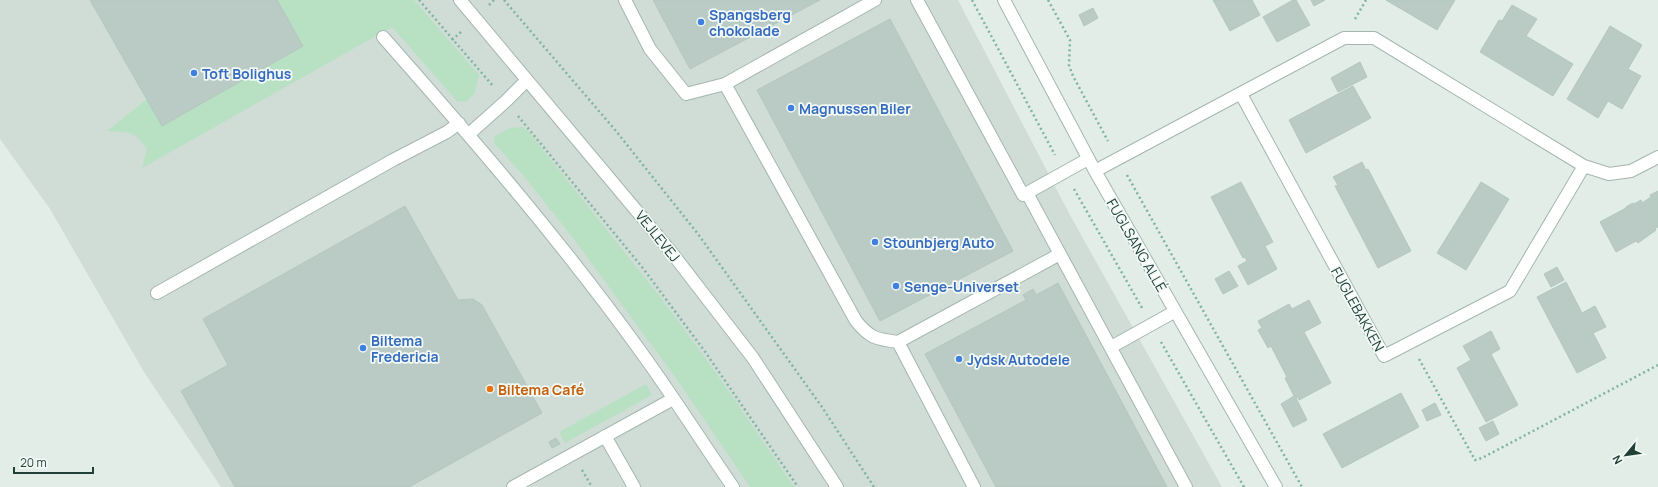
<svg xmlns="http://www.w3.org/2000/svg" width="1658" height="487" viewBox="0 0 1658 487" font-family="Manrope,sans-serif">
<style>
.built{fill:#d0ddd7}
.green{fill:#b8e0c2}
.building{fill:#b9cbc4;stroke:#b3c7bf}
.lines{fill:none;stroke-linecap:round;stroke-linejoin:round}
.minor-casing{stroke:#a4b6af;stroke-width:14}
.path{stroke:#7fb4a2;stroke-width:2.5;stroke-dasharray:2 3;stroke-linecap:butt}
.minor{stroke:#fff;stroke-width:12}
.shop-dot{fill:#3f7fe0;stroke:#f2f9f6;stroke-width:1.5}
.food-dot{fill:#e8710a;stroke:#f2f9f6;stroke-width:1.5}
.labels{text-anchor:middle;dominant-baseline:central;stroke-width:3.5;stroke-linejoin:round;paint-order:stroke}
.shop-label{font-size:14px;font-weight:bold;fill:#366cbe;stroke:#f2f9f6;text-anchor:start}
.street-label{font-size:14px;fill:#204037;stroke:#f2f9f6}
.food-label{font-size:14px;font-weight:bold;fill:#c56008;stroke:#f2f9f6;text-anchor:start}
</style>
<rect width="100%" height="100%" fill="#e2ede8"/>
<!-- built -->
<path class="built" d="M0 0H958L1070 215 1222 487H221L144 372 50 209 0 139Z"/>
<!-- green -->
<path class="green" d="M277 0H414L479 75 475 93 466 102 457 101 392 27 142 168 147 149C133 129 129 133 107 131L147 99 163 126 303 46Z
M522 127 527 130 661 298 719 377 794 487H750L678 381 573 238 523 175 494 143 495 136 510 128Z
M646 384 652 395 565 443 560 434 561 431Z"/>
<!-- building -->
<path class="building" d="M90 0H277L303 46 162 126Z
M653 0H820L690 69Z
M1213 0H1252L1260 15 1230 31Z
M1293 0H1296L1310 25 1277 42 1263 17Z
M1311 0H1325L1314 6Z
M1386 0H1455L1437 30Z
M1512 5 1537 19 1526 36 1573 64 1553 96 1480 52 1499 20 1502 21Z
M1093 8 1098 18 1084 26 1079 15Z
M890 19 1013 251 880 321 757 90Z
M1610 26 1642 45 1628 69 1641 76 1622 109 1608 101 1598 118 1567 99Z
M1360 62 1367 77 1338 92 1331 78Z
M1353 86 1371 118 1306 153 1289 120Z
M1362 162 1366 170 1368 169 1411 251 1378 268 1335 186 1338 185 1333 177Z
M1241 182 1273 242 1265 246 1277 269 1248 285 1238 266 1247 261 1245 257 1243 258 1211 197Z
M1481 182 1509 199 1466 270 1437 253Z
M1658 191V227L1655 228 1656 230 1638 243 1636 241 1616 252 1600 222 1626 208V207L1633 203 1634 204 1641 200 1642 203 1651 197 1650 195Z
M405 206 458 300 473 299 482 305 542 413 409 487H235L181 391 228 365 203 319Z
M1557 267 1564 280 1551 287 1544 274Z
M1229 271 1238 286 1223 294 1215 279Z
M1566 282 1582 313 1595 306 1606 327 1593 333 1606 358 1577 373 1537 297Z
M1058 283 1158 470 1167 487H996L925 354 1026 300 1023 295 1033 289 1036 295Z
M1309 300 1321 323 1304 332 1331 383 1299 400 1298 397 1296 398 1307 420 1293 427 1281 404 1294 396 1285 378 1287 377 1271 346 1268 348 1258 330 1262 328 1258 321 1289 304 1292 309Z
M1491 331 1500 349 1491 354 1518 405 1486 422 1457 368 1471 360 1463 346Z
M1401 393 1419 427 1342 468 1323 434Z
M1435 403 1441 415 1427 421 1422 410Z
M1493 421 1499 434 1486 441 1479 428Z
M556 438 560 444 552 448 549 442Z"/>
<g class="lines">
<defs>
<path id="minor" d="M460 0 672 253 753 358 837 487
M625 0 650 49 686 94 725 84 875 0
M917 0 1023 195 1027 193 1186 487
M1004 0 1095 171 1276 487
M383 37C473 139 562 242 641 352 673 396 702 442 733 487
M725 84 856 321C870 338 875 339 898 342L974 487
M1241 94 1384 356 1510 291 1584 166
M469 134 506 101 527 80
M1095 171 1344 38H1374L1584 166 1609 174 1631 171 1658 157
M1027 193 1088 159
M157 293 393 160 447 132 459 123
M898 342 1060 254
M1111 347 1174 312
M605 436 634 487
M513 487 673 399"/>
</defs>
<!-- minor casing -->
<use href="#minor" class="minor-casing"/>
<!-- path -->
<path class="path" d="M419 0 493 86
M504 0 616 131 698 234 822 407 874 487
M972 0 1055 155
M1048 0 1070 40 1069 65 1073 76 1108 141
M489 5 494 0
M1355 19 1366 0
M452 40 461 32
M518 116 642 267 706 353 798 487
M1127 175 1302 487
M1074 189 1142 308
M1161 342 1244 487
M1419 359 1475 460 1482 458 1658 365
M582 470 592 487"/>
<!-- minor -->
<use href="#minor" class="minor"/>
</g>
<!-- markers -->
<g class="shop-dot">
<circle cx="701" cy="22" r="4"/>
<circle cx="194" cy="73" r="4"/>
<circle cx="791" cy="108" r="4"/>
<circle cx="875" cy="242" r="4"/>
<circle cx="896" cy="286" r="4"/>
<circle cx="363" cy="348" r="4"/>
<circle cx="959" cy="359" r="4"/>
</g>
<circle class="food-dot" cx="490" cy="389" r="4"/>
<g class="labels">
<!-- shop labels -->
<g class="shop-label">
<text x="709" y="14">Spangsberg<tspan x="709" dy="16">chokolade</tspan></text>
<text x="202" y="73">Toft Bolighus</text>
<text x="799" y="108">Magnussen Biler</text>
<text x="883" y="242">Stounbjerg Auto</text>
<text x="904" y="286">Senge-Universet</text>
<text x="371" y="340">Biltema<tspan x="371" dy="16">Fredericia</tspan></text>
<text x="967" y="359">Jydsk Autodele</text>
</g>
<!-- street labels -->
<g class="street-label">
<text transform="translate(658 236) rotate(51)">VEJLEVEJ</text>
<text transform="translate(1137 245) rotate(60)">FUGLSANG ALLÉ</text>
<text transform="translate(1358 309) rotate(61)">FUGLEBAKKEN</text>
</g>
<!-- food labels -->
<g class="food-label">
<text x="498" y="389">Biltema Café</text>
</g>
</g>
<!-- north arrow -->
<g transform="translate(1626 455) rotate(241)" stroke="#f2f9f6" stroke-width="3" paint-order="stroke">
<path d="M0-3L7 15L0 10L-7 15Z" fill="#204037"/>
<text y="-6" font-size="11" font-weight="bold" text-anchor="middle" fill="#204037">N</text>
</g>
<!-- scale -->
<path d="M14 467v6h79v-6" fill="none" stroke="#204037" stroke-width="2"/>
<text x="20" y="467" font-size="12" fill="#204037" stroke="#f2f9f6" stroke-width="3" paint-order="stroke">20 m</text>
</svg>
